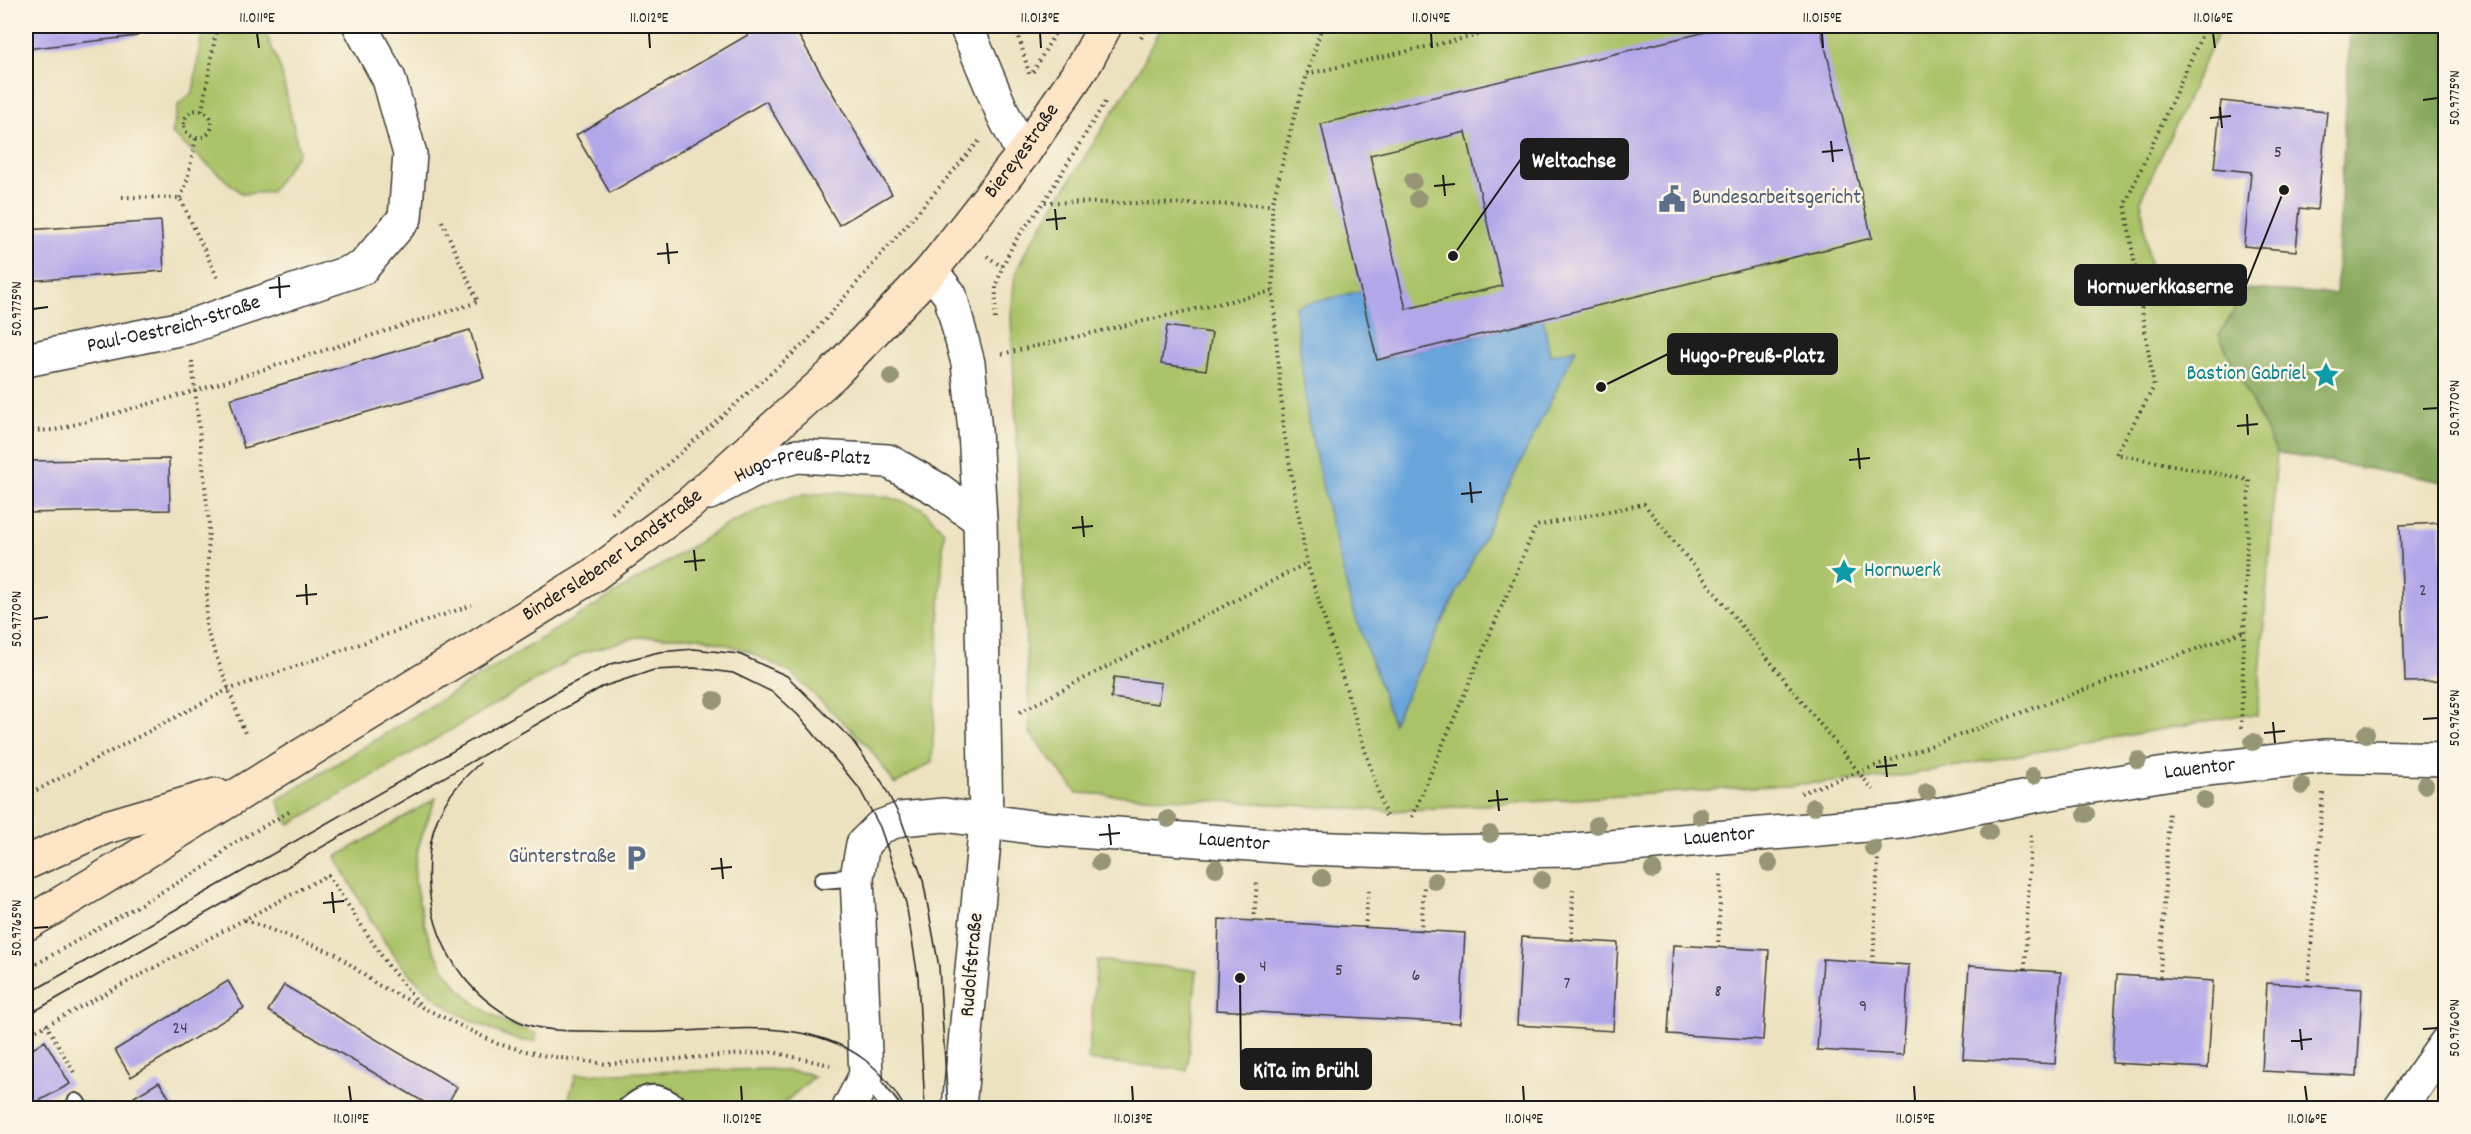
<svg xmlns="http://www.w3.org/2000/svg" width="2471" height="1134" viewBox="0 0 2471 1134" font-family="Dekko,sans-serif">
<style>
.green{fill:#aac267;stroke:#636f42;stroke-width:1.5}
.forest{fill:#87a85c;stroke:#52623c;stroke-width:1.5}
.water{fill:#6aa6db;stroke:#43617c;stroke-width:1.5}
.building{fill:#b2a7e9;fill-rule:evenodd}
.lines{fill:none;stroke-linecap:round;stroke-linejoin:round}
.service-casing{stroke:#3b3a35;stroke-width:20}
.minor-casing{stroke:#3b3a35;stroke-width:36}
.secondary-casing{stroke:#3b3a35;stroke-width:36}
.path{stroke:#3b3a35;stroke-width:4;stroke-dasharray:1.5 4.5;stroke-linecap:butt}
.service{stroke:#fff;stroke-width:16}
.minor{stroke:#fff;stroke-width:33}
.secondary{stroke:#fde5c5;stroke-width:33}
.tram{stroke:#1c1c1c;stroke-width:1.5}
.tree{fill:#969574}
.ticks{fill:none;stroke:#1c1c1c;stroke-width:2}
.labels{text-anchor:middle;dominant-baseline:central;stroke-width:5;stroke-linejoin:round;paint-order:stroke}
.number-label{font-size:18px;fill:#423f4f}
.street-label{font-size:21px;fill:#1c1c1c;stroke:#fcf5e5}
.service-label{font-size:21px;fill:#4e5e75;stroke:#fcf5e5;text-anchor:start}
.culture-label{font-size:21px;fill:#0d838f;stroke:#fcf5e5;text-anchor:end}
.leader{fill:none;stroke:#1c1c1c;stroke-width:2}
.callout-dot{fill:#1c1c1c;stroke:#fcf5e5;stroke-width:2}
.callout{fill:#1c1c1c;stroke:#1c1c1c;stroke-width:2}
.callout-label{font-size:22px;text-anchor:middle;font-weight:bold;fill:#fff}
.neatline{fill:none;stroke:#1c1c1c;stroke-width:2}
.ticks-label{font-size:15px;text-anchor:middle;fill:#1c1c1c}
</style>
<rect width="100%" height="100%" fill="#fcf5e5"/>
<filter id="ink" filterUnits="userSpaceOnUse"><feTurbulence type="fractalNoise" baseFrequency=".0167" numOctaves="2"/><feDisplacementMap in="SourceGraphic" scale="12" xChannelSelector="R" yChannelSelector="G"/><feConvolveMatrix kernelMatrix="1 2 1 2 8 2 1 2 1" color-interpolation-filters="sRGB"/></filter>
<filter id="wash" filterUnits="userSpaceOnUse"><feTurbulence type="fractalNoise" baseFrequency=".008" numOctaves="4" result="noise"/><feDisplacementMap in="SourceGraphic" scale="24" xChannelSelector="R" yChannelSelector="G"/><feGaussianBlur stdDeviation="1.35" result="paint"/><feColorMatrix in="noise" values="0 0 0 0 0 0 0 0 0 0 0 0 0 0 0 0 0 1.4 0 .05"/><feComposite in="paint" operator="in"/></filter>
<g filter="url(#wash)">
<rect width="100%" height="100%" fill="#ede2c0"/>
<!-- green -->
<path class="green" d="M203 26H263L281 70 299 152 271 192 242 194 172 134 178 105 193 92Z
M1161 26H2221L2141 199 2151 275 2247 289 2219 335 2277 453 2257 716 2241 715 1891 778 1393 811 1077 793 1030 733 1011 316 1015 274 1027 249 1138 72Z
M840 492 888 497 922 508 944 531 932 762 895 784 868 746 791 673 745 650 699 637H637L582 653 289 825 277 800 725 526 763 508 795 496Z
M436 798C428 820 416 845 415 869 414 886 420 907 424 923 436 964 460 998 499 1019 510 1026 525 1029 537 1034L536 1041C519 1043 504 1035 488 1028 404 994 377 931 336 857Z
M1097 960 1197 970 1187 1070 1088 1060Z
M768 1069 806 1073 814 1077 778 1108H687L668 1093 620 1108H566L576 1074Z"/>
<!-- forest -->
<path class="forest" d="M2350 26H2445V482L2277 453 2219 335 2247 289 2336 294Z"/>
<!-- water -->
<path class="water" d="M1361 291 1378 360 1543 319 1550 355 1576 349 1393 723 1350 601 1326 502 1308 421 1295 306Z"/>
<g id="blocks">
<!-- building -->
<path class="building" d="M26 26H136L137 36 26 49Z
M763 26H793L892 194 839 225 766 101 610 193 576 135Z
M1731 26H1820L1872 238 1377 360 1321 124ZM1466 132 1502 286 1406 309 1370 155Z
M2221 101 2327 112 2317 210 2300 208 2296 251 2244 246 2251 172 2214 168Z
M161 221 164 271 26 281V230Z
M1167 326 1212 333 1206 370 1161 364Z
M470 330 484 378 244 448 230 399Z
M169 459 170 510 26 513V461Z
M2441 523 2445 681 2405 682 2400 525Z
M1114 677 1161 683 1158 704 1111 698Z
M1219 919 1465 933 1460 1023 1216 1010Z
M1522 937 1618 943 1613 1031 1517 1025Z
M1673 945 1769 950 1763 1040 1668 1034Z
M1823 959 1909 965 1903 1055 1817 1050Z
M1969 966 2061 972 2055 1064 1963 1059Z
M2117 975 2213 981 2208 1068 2112 1063Z
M228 981 244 1008 131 1077 115 1050Z
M2267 983 2362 989 2357 1076 2262 1071Z
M284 985 457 1087 445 1108H434L268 1011Z
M45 1041 70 1084 26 1108V1053Z
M159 1082 176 1108H141L134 1097Z"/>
</g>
</g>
<g filter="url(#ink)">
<use href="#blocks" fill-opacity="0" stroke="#3b3a35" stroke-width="1.5"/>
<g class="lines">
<defs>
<path id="service" d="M823 880 857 877
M866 1075 891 1108
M76 1102 80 1108
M625 1108C648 1087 660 1091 683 1108"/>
<g id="minor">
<path d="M966 26 1003 114 1023 154"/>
<path d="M931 271 950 295 968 363 975 431 980 520 986 821 959 1108"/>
<path id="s1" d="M26 360 188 327 362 268 405 218 410 154 389 79 360 26"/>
<path id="s2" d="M709 493 761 466 797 456 888 461 939 490 980 520"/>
<path id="s3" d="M849 1108 866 1075 857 877 863 844 880 827 901 819 944 815 1038 828 1302 848 1426 852 1574 850 1901 822 2033 796 2171 773 2287 760 2326 756 2446 759"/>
<path d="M2400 1108 2446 1043"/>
</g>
<g id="secondary">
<path d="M26 863 103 828 216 795"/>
<path id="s4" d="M26 924 100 880 592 576 689 504 833 374 931 271 1023 154 1086 62 1105 26"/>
</g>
</defs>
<!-- service casing -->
<use href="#service" class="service-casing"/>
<!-- minor casing -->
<use href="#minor" class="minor-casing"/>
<!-- secondary casing -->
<use href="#secondary" class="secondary-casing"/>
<!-- path -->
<path class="path" d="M758 26 760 28
M1016 26 1030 77
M1322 26 1294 117 1272 205 1273 291 1277 349 1284 432 1307 563 1386 817
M2206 26 2125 204 2154 387 2116 454 2249 480 2241 731
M1141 38 1147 26
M1033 72 1059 26
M1307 74 1518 26
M184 124a14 14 0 1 1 28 0a14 14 0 1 1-28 0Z
M202 111 217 26
M122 197 180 198 219 281
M180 198 186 185 196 138
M1045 202 1272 205
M987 256 1002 267
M995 319 996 287 1002 267 1015 241 1044 202 1105 102
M1002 354 1273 291
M192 361 209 524 206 628 246 736
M26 431 55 430 195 391 478 302 441 219
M612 513 806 342 979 141
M1020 712 1307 563
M1801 793 2245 631
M26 796 227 690 472 605
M1412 817 1536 526 1644 504 1873 790
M245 920 336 954 376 984 420 1006
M1254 921 1257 880
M1365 928 1369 887
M1421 931 1424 887
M1572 939 1573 886
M1718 948 1721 873
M1873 963 1878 858
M2025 969 2031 832
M26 970 212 863 229 846 289 812
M2160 977 2169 810
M2308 986 2323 792
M46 1024 76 1076
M26 1036 328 875 389 967 422 1007 498 1044 546 1056 607 1064 772 1052 830 1065"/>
<!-- service -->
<use href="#service" class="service"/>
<!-- minor -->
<use href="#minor" class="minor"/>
<!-- secondary -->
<use href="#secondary" class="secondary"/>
<!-- tram -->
<path class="tram" d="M480 763C439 799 425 833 429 888 432 920 443 950 462 975 477 995 495 1009 518 1021 539 1031 566 1031 589 1031 613 1032 638 1033 662 1032 728 1030 809 1017 865 1060 882 1072 895 1091 905 1108
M26 995 565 687 611 664 659 652 694 649 739 654 787 676 852 740 882 782 901 819 923 880 939 967 948 1108
M26 1016 602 687 654 670 694 668 733 673 774 693 798 715 859 788 880 827 906 903 918 977 925 1108"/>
</g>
<!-- trees -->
<g class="tree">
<circle cx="1413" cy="181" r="9"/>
<circle cx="1418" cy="199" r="9"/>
<circle cx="891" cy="377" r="9"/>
<circle cx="714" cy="700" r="9"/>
<circle cx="2366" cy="734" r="9"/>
<circle cx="2253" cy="742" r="9"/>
<circle cx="2138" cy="760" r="9"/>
<circle cx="2033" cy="776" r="9"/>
<circle cx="2425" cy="785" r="9"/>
<circle cx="2302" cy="786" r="9"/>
<circle cx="1927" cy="792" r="9"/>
<circle cx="2204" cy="800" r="9"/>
<circle cx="1813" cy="807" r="9"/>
<circle cx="2086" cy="814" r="9"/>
<circle cx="1700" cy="816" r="9"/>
<circle cx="1168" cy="819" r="9"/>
<circle cx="1597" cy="825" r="9"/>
<circle cx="1989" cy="832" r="9"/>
<circle cx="1490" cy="834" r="9"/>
<circle cx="1873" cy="848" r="9"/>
<circle cx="1100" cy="863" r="9"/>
<circle cx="1769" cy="863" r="9"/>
<circle cx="1216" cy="868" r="9"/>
<circle cx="1653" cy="870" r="9"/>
<circle cx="1322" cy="878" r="9"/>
<circle cx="1542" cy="880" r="9"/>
<circle cx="1435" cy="881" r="9"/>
</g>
</g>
<!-- ticks -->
<path class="ticks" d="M257 33 259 48M649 33 650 48M1040 33 1041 48M1431 33 1432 48M1822 33 1823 48M2213 33 2215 48M2423 100 2438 98M2220 107 2222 128M2210 118 2231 116M1831 141 1833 162M1822 152 1843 150M1443 175 1445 196M1434 186 1455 184M1055 209 1057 230M1046 220 1066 218M667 243 669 264M657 254 678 252M279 277 280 298M269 288 290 286M33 309 48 307M2423 409 2438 408M2247 414 2248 435M2237 426 2258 424M1858 448 1860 469M1849 460 1870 458M1470 482 1472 503M1461 494 1482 492M1082 516 1084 537M1072 528 1093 526M694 550 696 571M684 562 705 560M306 584 307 605M296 596 317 594M33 619 48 617M2423 719 2438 718M2273 722 2275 743M2264 733 2285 731M1885 756 1887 777M1876 767 1897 765M1497 790 1499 811M1488 801 1508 799M1109 824 1111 845M1099 835 1120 833M721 858 723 879M711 869 732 867M332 892 334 913M323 903 344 901M33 928 48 927M2300 1029 2302 1050M2423 1029 2438 1028M2291 1041 2312 1039M349 1086 351 1101M741 1086 742 1101M1132 1086 1133 1101M1523 1086 1524 1101M1914 1086 1915 1101M2305 1086 2307 1101"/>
<!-- icons -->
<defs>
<symbol id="civic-bare" viewBox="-9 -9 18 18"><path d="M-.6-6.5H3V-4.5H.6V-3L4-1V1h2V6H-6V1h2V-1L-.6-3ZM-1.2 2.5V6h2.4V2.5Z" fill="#5c6f8a" stroke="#fcf5e5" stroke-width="2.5" paint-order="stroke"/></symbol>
<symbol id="sight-bare" viewBox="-9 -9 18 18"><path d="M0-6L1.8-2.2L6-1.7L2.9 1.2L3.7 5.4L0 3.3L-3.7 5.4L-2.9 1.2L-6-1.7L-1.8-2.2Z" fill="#0f9aa8" stroke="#fcf5e5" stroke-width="2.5" paint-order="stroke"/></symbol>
<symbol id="parking-bare" viewBox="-9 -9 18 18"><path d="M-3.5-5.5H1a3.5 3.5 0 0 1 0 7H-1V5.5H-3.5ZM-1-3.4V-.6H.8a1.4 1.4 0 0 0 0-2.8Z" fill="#5c6f8a" stroke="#fcf5e5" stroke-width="2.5" paint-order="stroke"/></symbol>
</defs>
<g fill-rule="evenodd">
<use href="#civic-bare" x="1653" y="180" width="38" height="38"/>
<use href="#sight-bare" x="2307" y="356" width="38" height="38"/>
<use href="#sight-bare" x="1825" y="553" width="38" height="38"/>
<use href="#parking-bare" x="617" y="839" width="38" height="38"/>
</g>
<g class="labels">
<!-- number labels -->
<g class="number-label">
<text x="2278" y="153">5</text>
<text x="2423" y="591">2</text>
<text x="1263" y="967">4</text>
<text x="1339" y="971">5</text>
<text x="1416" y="976">6</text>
<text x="1567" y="984">7</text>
<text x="1718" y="992">8</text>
<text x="1863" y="1007">9</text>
<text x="180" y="1029">24</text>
</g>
<!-- street labels -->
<g class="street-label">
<text stroke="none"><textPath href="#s4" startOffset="1272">Biereyestraße</textPath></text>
<text stroke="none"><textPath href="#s1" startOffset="152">Paul-Oestreich-Straße</textPath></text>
<text stroke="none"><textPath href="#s2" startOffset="100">Hugo-Preuß-Platz</textPath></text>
<text stroke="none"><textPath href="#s4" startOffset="693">Binderslebener Landstraße</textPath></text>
<text stroke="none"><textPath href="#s3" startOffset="1622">Lauentor</textPath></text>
<text stroke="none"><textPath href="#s3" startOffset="1136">Lauentor</textPath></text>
<text stroke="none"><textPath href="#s3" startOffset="650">Lauentor</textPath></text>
<text transform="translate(973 965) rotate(-85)">Rudolfstraße</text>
</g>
<!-- service labels -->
<g class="service-label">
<text x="1692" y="199">Bundesarbeitsgericht</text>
<text x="616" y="858" text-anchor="end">Günterstraße</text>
</g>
<!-- culture labels -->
<g class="culture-label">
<text x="2306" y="375">Bastion Gabriel</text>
<text x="1864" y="572" text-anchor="start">Hornwerk</text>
</g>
</g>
<!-- callouts -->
<path class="leader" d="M1453 256L1521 159M2284 190L2246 285M1601 387L1668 354M1240 978L1241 1069"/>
<g class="callout-dot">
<circle cx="1453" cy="256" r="6"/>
<circle cx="2284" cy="190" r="6"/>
<circle cx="1601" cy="387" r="6"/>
<circle cx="1240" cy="978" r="6"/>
</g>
<g class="callout">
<rect x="1521" y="139" width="107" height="40" rx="6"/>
<rect x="2075" y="265" width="171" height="40" rx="6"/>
<rect x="1668" y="334" width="169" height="40" rx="6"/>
<rect x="1241" y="1049" width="130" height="40" rx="6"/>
</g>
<g class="callout-label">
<text x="1574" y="167">Weltachse</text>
<text x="2160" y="293">Hornwerkkaserne</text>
<text x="1752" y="362">Hugo-Preuß-Platz</text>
<text x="1306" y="1077">KiTa im Brühl</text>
</g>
<!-- margin -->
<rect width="2471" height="1134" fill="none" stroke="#fcf5e5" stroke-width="66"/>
<rect x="33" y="33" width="2405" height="1068" class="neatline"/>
<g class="ticks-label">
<text x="257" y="22">11.011°E</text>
<text x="649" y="22">11.012°E</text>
<text x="1040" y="22">11.013°E</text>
<text x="1431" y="22">11.014°E</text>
<text x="1822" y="22">11.015°E</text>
<text x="2213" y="22">11.016°E</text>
<text transform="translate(2454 98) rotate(-90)" y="5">50.9775°N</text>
<text transform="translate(16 309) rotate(-90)" y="5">50.9775°N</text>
<text transform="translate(2454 408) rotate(-90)" y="5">50.9770°N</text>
<text transform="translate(16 619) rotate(-90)" y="5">50.9770°N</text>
<text transform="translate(2454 718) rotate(-90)" y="5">50.9765°N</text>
<text transform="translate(16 928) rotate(-90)" y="5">50.9765°N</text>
<text transform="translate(2454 1028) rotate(-90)" y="5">50.9760°N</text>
<text x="351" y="1123">11.011°E</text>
<text x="742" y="1123">11.012°E</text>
<text x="1133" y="1123">11.013°E</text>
<text x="1524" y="1123">11.014°E</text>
<text x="1915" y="1123">11.015°E</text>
<text x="2307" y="1123">11.016°E</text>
</g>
</svg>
